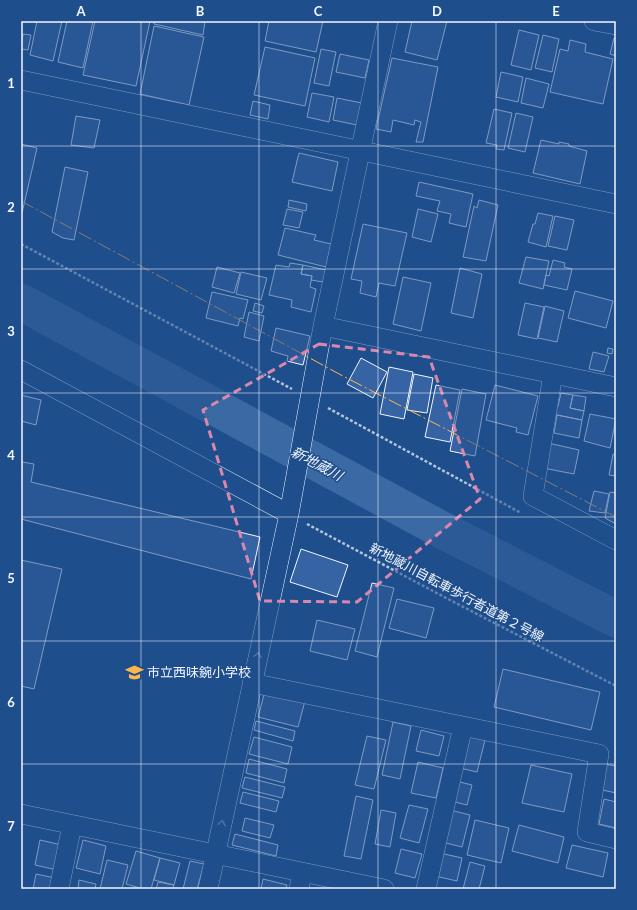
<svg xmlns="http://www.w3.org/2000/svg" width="637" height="910" viewBox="0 0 637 910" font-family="Lato,'Noto Sans JP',sans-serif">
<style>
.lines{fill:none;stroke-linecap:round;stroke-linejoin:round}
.river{stroke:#3b69a3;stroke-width:37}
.building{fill:#3563a3;stroke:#f2f6ff}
.minor-casing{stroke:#f2f6ff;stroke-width:20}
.path{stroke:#b3c4dc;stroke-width:2.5;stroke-dasharray:3 2;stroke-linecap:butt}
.minor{stroke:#1f4e8c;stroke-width:19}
.power{stroke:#ffb74d;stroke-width:1;stroke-dasharray:14 3 2 3;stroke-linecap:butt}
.oneway{stroke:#7e9ac0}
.marked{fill:none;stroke:#da87ad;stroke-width:3;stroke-dasharray:8 5;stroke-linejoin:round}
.grid{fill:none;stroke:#f2f6ff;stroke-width:1;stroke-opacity:0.55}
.labels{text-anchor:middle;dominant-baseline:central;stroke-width:3;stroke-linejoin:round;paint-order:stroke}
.street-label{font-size:13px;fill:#f2f6ff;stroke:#1f4e8c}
.poi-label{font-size:13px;fill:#f2f6ff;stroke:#1f4e8c;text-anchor:start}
.water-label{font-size:14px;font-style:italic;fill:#f2f6ff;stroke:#1f4e8c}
.neatline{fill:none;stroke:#f2f6ff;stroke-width:1.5}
.grid-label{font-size:13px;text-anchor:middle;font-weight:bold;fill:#f2f6ff}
</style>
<rect width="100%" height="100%" fill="#1f4e8c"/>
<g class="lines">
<!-- river -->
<path class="river" d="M21 302 442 530 616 619"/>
</g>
<!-- building -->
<path class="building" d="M37 21H62L53 61 30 55Z
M67 21H93L83 68 58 62Z
M95 21H150L136 86 83 75Z
M154 21H205L203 35 154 24Z
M269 21H323L316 52 265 41Z
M412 21H447L437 60 405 52Z
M154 26 204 37 189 105 140 94Z
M519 30 539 35 531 70 511 65Z
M23 34 31 35 28 50 21 49Z
M543 35 559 39 552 72 535 68Z
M614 38 616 39V56L610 54Z
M570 40 586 44 585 52 613 59 603 104 550 92 560 49 568 51Z
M265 47 315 58 305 106 254 95Z
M321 49 336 52 329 86 314 83Z
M340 54 369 60 365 78 336 72Z
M392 58 438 67 423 142H416L421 122 415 120 414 125 393 120 391 132 376 129Z
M501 72 523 77 518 102 496 97Z
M526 78 549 84 543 108 521 103Z
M312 93 334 97 329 122 307 117Z
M337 98 362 103 357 125 333 120Z
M253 101 270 105 268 119 250 115Z
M494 109 512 113 504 150 496 149 497 145 486 143Z
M516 113 533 117 525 152 508 148Z
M76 116 100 120 94 148 71 145Z
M541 140 559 144V142L569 144V146L587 151 580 184 533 173Z
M21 144 37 148 22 213 21 212Z
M299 153 338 162 332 191 292 182Z
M65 167 88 172 74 240 63 238 52 232Z
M419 182 473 194 466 227 449 223 451 214 437 211 440 201 416 196Z
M289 200 307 204 306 211 288 207Z
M479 200 498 205 486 261 463 257 474 206 477 208Z
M287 209 303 212 299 228 283 225Z
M418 209 438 214 431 242 412 237Z
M538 213 553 216 546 247 528 242 533 224H535Z
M555 216 574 220 567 250 548 246Z
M363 224 407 233 395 286 379 283 376 297 360 293 362 281 351 279Z
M285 228 316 235 314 240 331 244 326 267 278 255Z
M526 257 549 261 543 289 519 283Z
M553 260 565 263 564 267 572 269 567 290 544 285 546 275 549 276Z
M290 263 303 265 301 274 312 276 310 287 316 289 311 312 291 307 292 300 269 295 276 265 289 267Z
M303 265 326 270 323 282 311 280 312 276 301 274Z
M217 267 240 273 234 293 212 287Z
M460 268 482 274 473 318 451 313Z
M241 272 267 278 261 300 236 294Z
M403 277 431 283 421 331 393 324Z
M575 291 613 301 606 328 568 318Z
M212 292 248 300 243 319 240 318 238 326 206 318Z
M255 303 264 306 262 313 253 311Z
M525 303 544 307 537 339 518 335Z
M545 306 564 311 557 342 538 338Z
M249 312 264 316 259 341 244 337Z
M276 328 310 336 303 365 287 361 288 356 271 351Z
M608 348 613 349 612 354 607 353Z
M593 352 609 356 604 372 589 369Z
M361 358 387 372 373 398 347 384Z
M389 367 413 372 404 419 380 414Z
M414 374 433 378 427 413 407 410Z
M436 385 460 390 450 442 425 437Z
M495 385 538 396 528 435 516 432 517 428 486 420Z
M462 389 486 394 475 456 450 451Z
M561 393 573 395 570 408 584 411 582 420 552 414 554 405 558 406Z
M21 395 41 400 36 425 21 421Z
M573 395 586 397 584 411 570 408Z
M590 414 616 419 610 448 584 441Z
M557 415 582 420 579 438 554 433Z
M548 443 579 450 574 474 543 468Z
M613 454 616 455V476L609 475Z
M22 462 34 464 31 482 260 537 251 579 21 519Z
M594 491 609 494 605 513 589 511Z
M610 492 616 493V524L605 518Z
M301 549 348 565 337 597 290 582Z
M21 560 62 569 34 689 21 686Z
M372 583 394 588 377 657 355 651Z
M397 599 434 608 426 638 389 628Z
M317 620 355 629 347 660 310 651Z
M503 669 600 692 591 730 494 707Z
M265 691 305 701 298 727 258 717Z
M256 721 295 731 293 741 254 730Z
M393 722 411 726 400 779 382 775Z
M421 730 444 736 439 756 416 751Z
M367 736 386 740 374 789 355 785Z
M467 736 485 740 477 772 460 768Z
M254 737 292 747 288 764 249 754Z
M249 759 287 769 284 783 246 773Z
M418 762 443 768 436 798 411 793Z
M604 764 616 766V793L598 789Z
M531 765 572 774 564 812 522 803Z
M245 777 285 787 282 798 242 788Z
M456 781 472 785 467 805 451 801Z
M243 792 279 801 276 812 240 803Z
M356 796 373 800 361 859 344 856Z
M604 799 616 802V828L599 824Z
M409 805 428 809 419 843 400 838Z
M381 810 396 813 390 847 375 844Z
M450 810 470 815 462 847 442 842Z
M245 818 274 825 270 838 242 831Z
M475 820 509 828 501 863 467 855Z
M519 825 564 837 558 863 512 851Z
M235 834 278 845 276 856 232 845Z
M40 840 62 845 57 870 35 865Z
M83 840 106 846 100 874 76 868Z
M572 845 608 853 603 877 566 868Z
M401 849 422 854 415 878 395 873Z
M136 851 160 858 151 889H143L126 884Z
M440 853 462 858 457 881 435 876Z
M160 858 180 863 174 885 154 880Z
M107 860 128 865 122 889H100Z
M190 861 204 864 197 889H183Z
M470 862 485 866 479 889H463Z
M36 874 55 878 52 889H33Z
M263 879 287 885 286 889H261Z
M79 880 96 884 95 889H78Z
M158 882 174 885 173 889H156Z"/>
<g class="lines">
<defs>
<path id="minor" d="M594 21 616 25
M21 80 616 204
M323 326 616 387
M21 370 289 514
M553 374 533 496 616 540
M252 683 599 754 587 832 616 839
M21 814 384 889
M59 889 72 825
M208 889 289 514 323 326 388 21
M299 889 302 872
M426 889 463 726"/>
</defs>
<!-- minor casing -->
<use href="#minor" class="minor-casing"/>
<!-- path -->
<path class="path" d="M21 244 292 389
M328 408 521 513
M307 524 448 599 616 686"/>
<!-- minor -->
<use href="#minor" class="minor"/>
<!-- power -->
<path class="power" d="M21 201 341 375 616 517"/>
</g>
<!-- one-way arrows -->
<defs><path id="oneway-chevron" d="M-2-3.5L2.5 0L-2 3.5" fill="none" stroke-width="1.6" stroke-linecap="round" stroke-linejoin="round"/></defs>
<g class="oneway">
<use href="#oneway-chevron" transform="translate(258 655) rotate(-78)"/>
<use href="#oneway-chevron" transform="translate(222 823) rotate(-78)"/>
</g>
<!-- marked area -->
<path d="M0 0H637V910H0ZM319 344 429 357 480 499 357 602 260 601 203 410Z" fill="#1f4e8c" fill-opacity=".55" fill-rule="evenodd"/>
<path class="marked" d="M319 344 429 357 480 499 357 602 260 601 203 410Z"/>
<!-- grid -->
<path class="grid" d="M141 21V889M259 21V889M378 21V889M496 21V889M21 146H616M21 269H616M21 393H616M21 517H616M21 641H616M21 764H616"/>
<!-- icons -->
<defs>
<symbol id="school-bare" viewBox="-9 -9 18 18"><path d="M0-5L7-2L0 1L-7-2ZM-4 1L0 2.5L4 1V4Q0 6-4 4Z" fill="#ffb74d" stroke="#1f4e8c" stroke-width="2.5" paint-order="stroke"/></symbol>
</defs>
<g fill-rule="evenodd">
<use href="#school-bare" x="122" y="660" width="25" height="25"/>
</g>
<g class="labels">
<!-- street labels -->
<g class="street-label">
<text transform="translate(457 592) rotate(28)">新地蔵川自転車歩行者道第２号線</text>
</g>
<!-- poi labels -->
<g class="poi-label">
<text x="147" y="672">市立西味鋺小学校</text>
</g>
<!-- water labels -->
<g class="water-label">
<text transform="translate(317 463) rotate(28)">新地蔵川</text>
</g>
</g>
<!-- border -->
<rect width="637" height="910" fill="none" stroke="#1f4e8c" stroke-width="44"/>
<rect x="22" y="22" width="593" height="866" class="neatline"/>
<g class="grid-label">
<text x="81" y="16">A</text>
<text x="200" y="16">B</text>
<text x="318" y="16">C</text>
<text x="437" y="16">D</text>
<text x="556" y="16">E</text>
<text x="11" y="88">1</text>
<text x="11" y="212">2</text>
<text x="11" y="336">3</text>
<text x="11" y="460">4</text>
<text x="11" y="583">5</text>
<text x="11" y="707">6</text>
<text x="11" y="831">7</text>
</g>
</svg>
